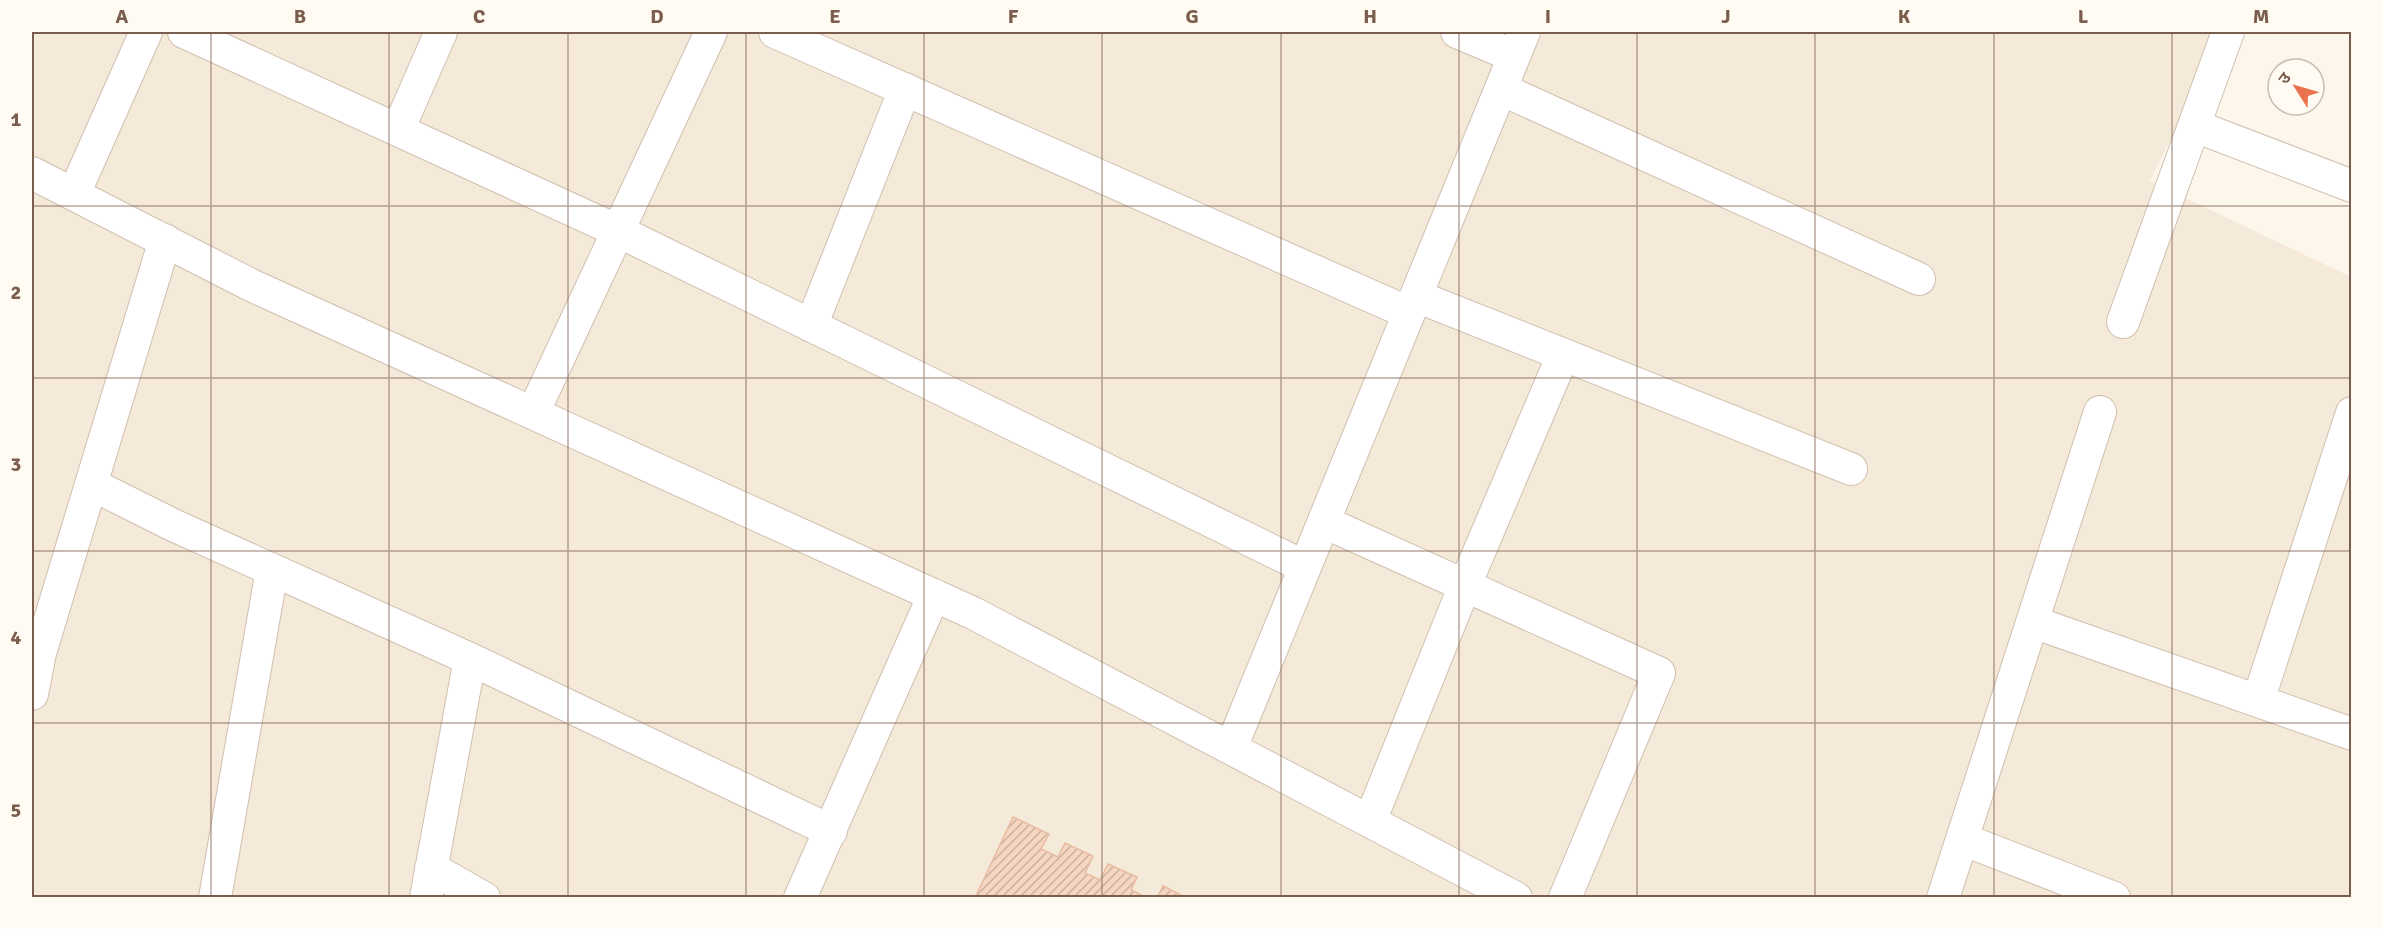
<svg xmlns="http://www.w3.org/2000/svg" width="2383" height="929" viewBox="0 0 2383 929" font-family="Signika,'Noto Sans Devanagari',sans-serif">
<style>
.residential{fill:#f5e9d9}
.building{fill:url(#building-hatch);stroke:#e7bda1;stroke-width:1.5}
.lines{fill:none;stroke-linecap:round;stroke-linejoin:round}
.minor-casing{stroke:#d1bfaf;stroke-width:34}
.minor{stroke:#fff;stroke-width:32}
.grid{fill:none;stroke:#7a5d4c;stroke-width:1.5;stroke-opacity:0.55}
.neatline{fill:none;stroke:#7a5d4c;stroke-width:2}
.grid-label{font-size:20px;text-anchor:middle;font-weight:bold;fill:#7a5d4c}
</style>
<defs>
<pattern id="building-hatch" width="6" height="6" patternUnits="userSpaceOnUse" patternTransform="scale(1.5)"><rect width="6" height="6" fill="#f4d6c1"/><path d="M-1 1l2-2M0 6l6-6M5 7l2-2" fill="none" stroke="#cbb19f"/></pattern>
</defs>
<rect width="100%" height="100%" fill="#fdf6eb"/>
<!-- residential -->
<path class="residential" d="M32 32H2224L2150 181 2351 277V897H32Z"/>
<!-- building -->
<path class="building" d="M1013 817 1049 834 1041 849 1058 857 1065 843 1093 856 1085 873 1100 880 1108 864 1137 877 1131 890 1147 898H975Z
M1163 886 1187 898H1157Z"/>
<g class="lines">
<defs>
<path id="minor" d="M184 32 618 231 1305 567
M775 32 1409 313
M1457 32 1514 56
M1501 89 1919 279
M2195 126 2352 186
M398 130 441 32
M32 173 253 286 973 613 1516 898
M74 194 146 32
M1416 296 1851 469
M2123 322 2228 32
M811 326 905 89
M533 413 711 32
M91 484 173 525 470 659 831 831
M1324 522 1659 673 1565 898
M2033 622 2352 734
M32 694 40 653 165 240
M2258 701 2352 413
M1231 748 1524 32
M1370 821 1465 585 1563 355
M1962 839 2114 898
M431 868 484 898
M215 898 272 570
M426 898 470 659
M800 898 934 595
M1943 898 2100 412"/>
</defs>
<!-- minor casing -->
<use href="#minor" class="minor-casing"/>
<!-- minor -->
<use href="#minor" class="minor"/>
</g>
<!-- grid -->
<path class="grid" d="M211 32V898M389 32V898M568 32V898M746 32V898M924 32V898M1102 32V898M1281 32V898M1459 32V898M1637 32V898M1815 32V898M1994 32V898M2172 32V898M32 206H2352M32 378H2352M32 551H2352M32 723H2352"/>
<!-- border -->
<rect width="2383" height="929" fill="none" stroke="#fffaf2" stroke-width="66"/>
<!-- north arrow -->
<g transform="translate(2296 87) rotate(307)"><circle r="28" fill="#fffaf2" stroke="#cabbb0" stroke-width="1.5"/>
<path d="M0-4.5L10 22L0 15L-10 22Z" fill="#ea734d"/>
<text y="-9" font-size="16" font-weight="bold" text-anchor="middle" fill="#7a5d4c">उ</text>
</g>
<rect x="33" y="33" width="2317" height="863" class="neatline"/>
<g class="grid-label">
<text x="122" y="23">A</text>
<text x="300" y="23">B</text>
<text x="479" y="23">C</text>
<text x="657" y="23">D</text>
<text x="835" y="23">E</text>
<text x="1013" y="23">F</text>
<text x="1192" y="23">G</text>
<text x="1370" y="23">H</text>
<text x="1548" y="23">I</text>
<text x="1726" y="23">J</text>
<text x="1904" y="23">K</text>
<text x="2083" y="23">L</text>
<text x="2261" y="23">M</text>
<text x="16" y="126">1</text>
<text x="16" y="299">2</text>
<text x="16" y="471">3</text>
<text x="16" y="644">4</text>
<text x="16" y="817">5</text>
</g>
</svg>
